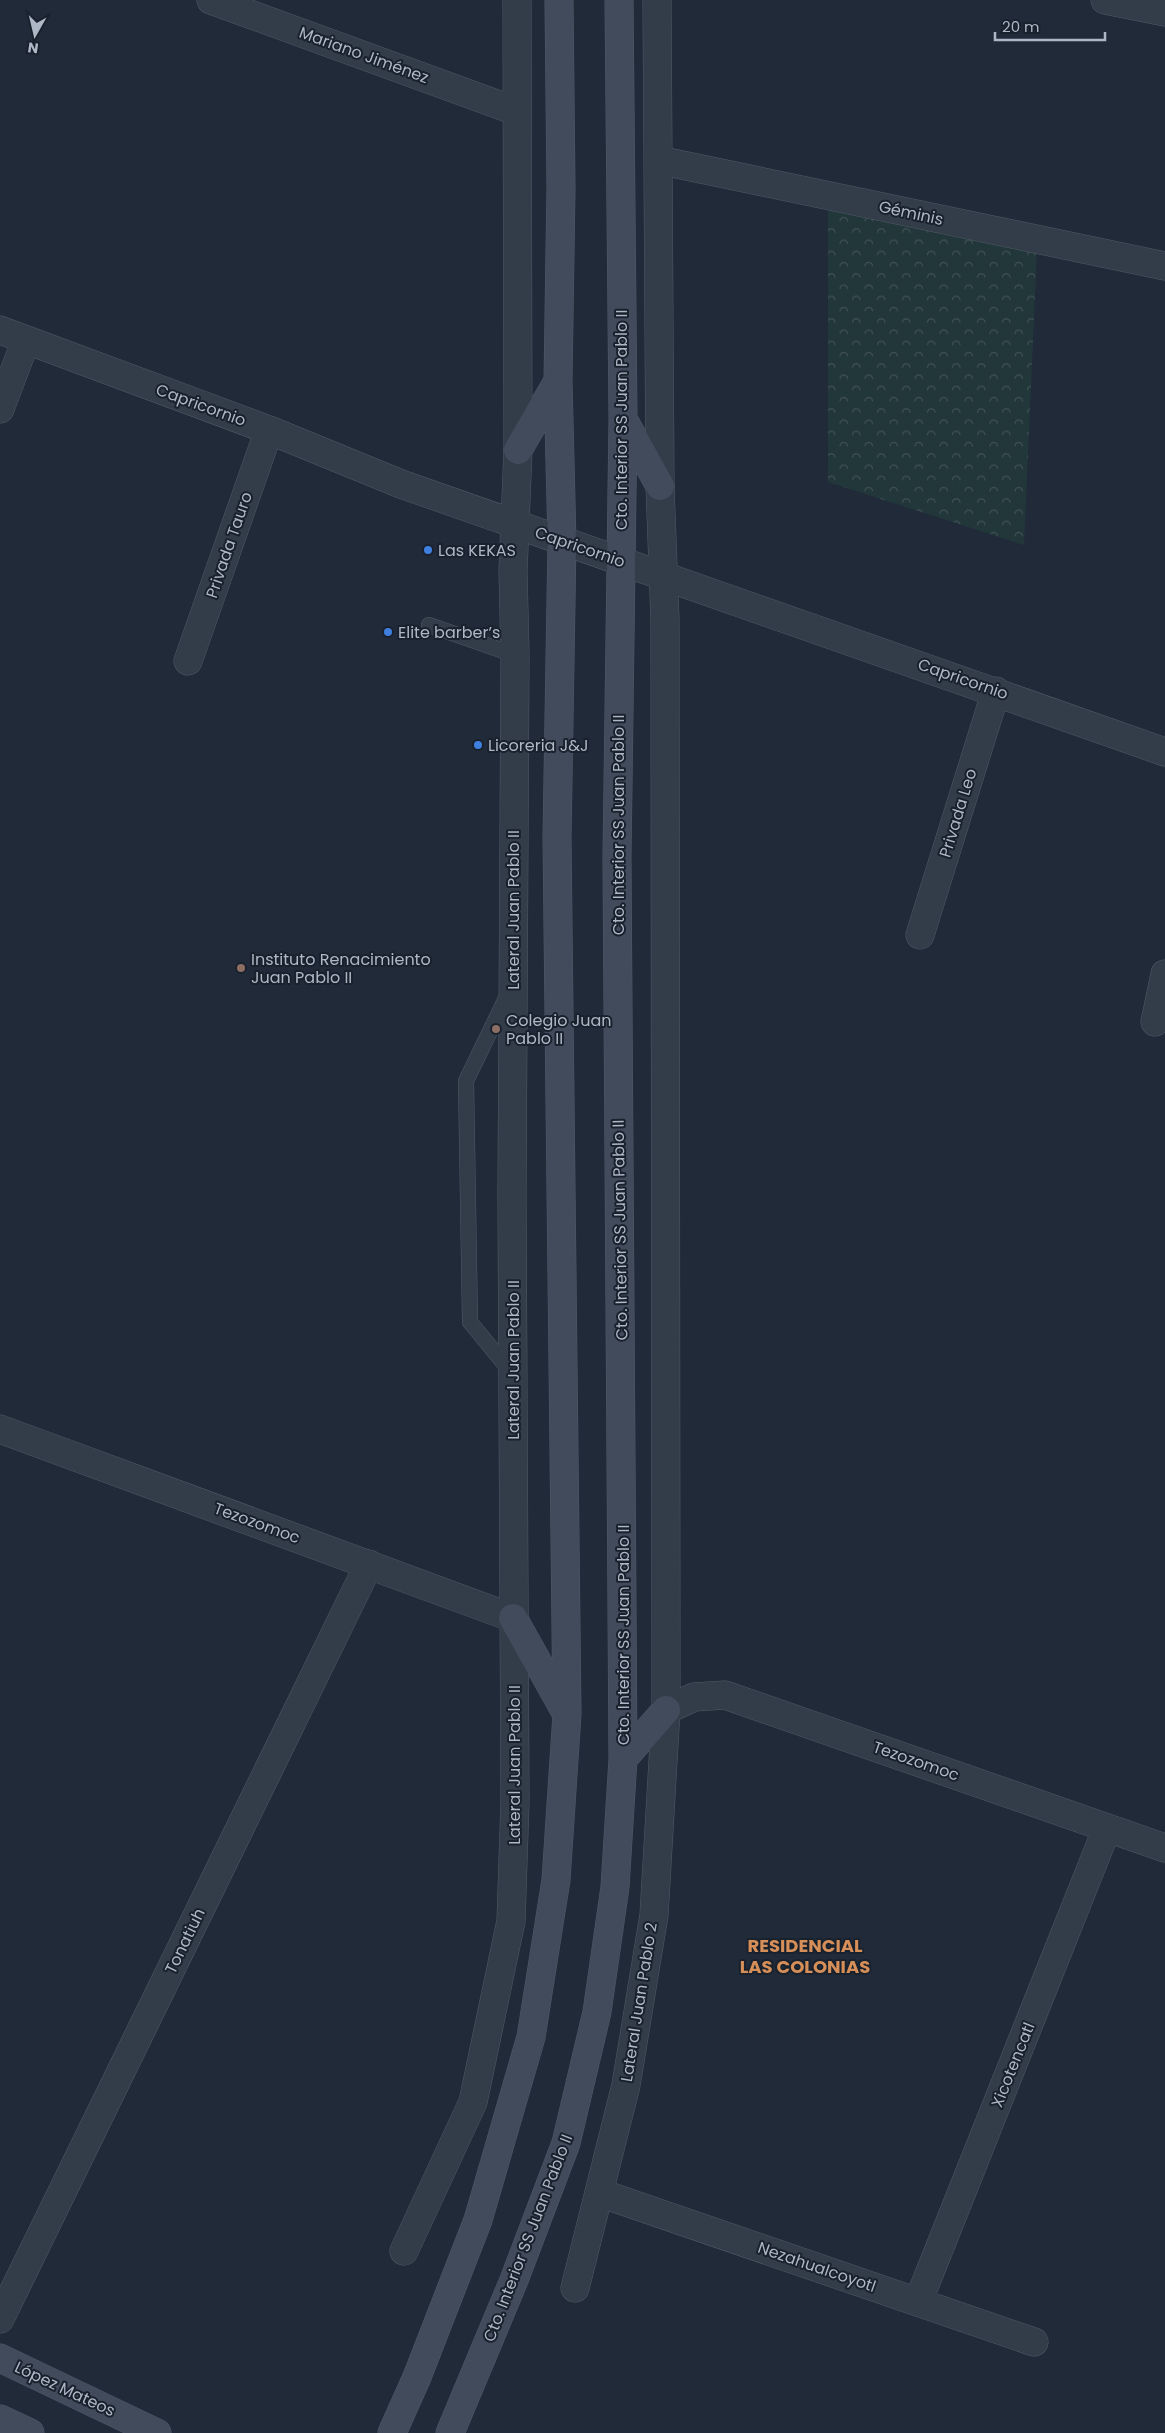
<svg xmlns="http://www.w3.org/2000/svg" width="1165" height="2433" viewBox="0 0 1165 2433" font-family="Poppins,sans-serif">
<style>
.park{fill:url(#park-crowns)}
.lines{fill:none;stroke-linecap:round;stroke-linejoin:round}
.lane-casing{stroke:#515a67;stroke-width:16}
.street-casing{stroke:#515a67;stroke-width:29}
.secondary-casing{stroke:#515a67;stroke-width:29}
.lane{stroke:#333c49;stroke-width:15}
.street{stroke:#333c49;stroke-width:28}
.secondary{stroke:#414b5c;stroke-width:28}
.shop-dot{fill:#3f7fe0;stroke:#19212d;stroke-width:2}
.education-dot{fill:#8d6e63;stroke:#19212d;stroke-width:2}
.labels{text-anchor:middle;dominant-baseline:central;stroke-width:4;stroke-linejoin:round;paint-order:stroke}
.street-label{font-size:16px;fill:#aeb7c6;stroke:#19212d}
.poi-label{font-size:16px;fill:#aeb7c6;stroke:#19212d;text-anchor:start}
.neighbourhood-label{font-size:18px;font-weight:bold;fill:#d68f58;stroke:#19212d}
</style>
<defs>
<pattern id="park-crowns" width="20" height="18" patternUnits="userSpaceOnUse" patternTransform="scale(1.25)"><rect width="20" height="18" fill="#22373a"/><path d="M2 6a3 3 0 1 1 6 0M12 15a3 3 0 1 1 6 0" fill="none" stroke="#405255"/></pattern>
</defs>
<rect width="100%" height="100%" fill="#202a39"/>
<!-- park -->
<path class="park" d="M828 210 1037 249 1024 545 828 482Z"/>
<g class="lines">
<defs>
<path id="lane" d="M429 625 515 655
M508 994 466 1081 470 1322 511 1372"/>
<path id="street" d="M211 0 516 111
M1105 0 1165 12
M658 160 1165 266
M0 330 269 430 401 484 1165 752
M0 409 26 340
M188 661 269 430
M920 935 996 691
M1155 1022 1165 974
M0 1429 513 1618
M666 1710 694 1697 725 1695 1165 1848
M600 2193 1034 2342
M404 2251 473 2102 511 1921 515 1801 512 1195 515 655 513 571 518 450 517 0
M575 2288 626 2085 654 1915 666 1710 665 620 660 486 657 0
M918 2302 1107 1828
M0 2319 369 1564"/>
<path id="secondary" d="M623 419 660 486
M518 450 558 381
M513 1618 565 1711
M623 1759 666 1710
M0 2358 157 2433
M0 2419 30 2433
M392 2433 417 2377 478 2220 531 2037 556 1880 567 1714 557 837 562 542 558 381 561 188 559 0
M450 2433 514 2280 566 2143 597 2012 615 1887 623 1759 617 857 623 419 619 0"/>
</defs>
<!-- lane casing -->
<use href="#lane" class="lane-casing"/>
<!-- street casing -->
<use href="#street" class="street-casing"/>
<!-- secondary casing -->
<use href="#secondary" class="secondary-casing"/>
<!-- lane -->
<use href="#lane" class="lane"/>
<!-- street -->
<use href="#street" class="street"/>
<!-- secondary -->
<use href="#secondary" class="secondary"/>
</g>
<!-- markers -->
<g class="shop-dot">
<circle cx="428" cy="550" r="5"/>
<circle cx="388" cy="632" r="5"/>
<circle cx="478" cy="745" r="5"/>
</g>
<g class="education-dot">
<circle cx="241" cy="968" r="5"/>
<circle cx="496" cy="1029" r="5"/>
</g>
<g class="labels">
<!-- street labels -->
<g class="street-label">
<text transform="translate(364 55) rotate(20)">Mariano Jiménez</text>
<text transform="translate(911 213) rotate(12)">Géminis</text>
<text transform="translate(201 405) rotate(20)">Capricornio</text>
<text transform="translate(621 420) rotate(-90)">Cto. Interior SS Juan Pablo II</text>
<text transform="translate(229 545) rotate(-71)">Privada Tauro</text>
<text transform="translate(580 547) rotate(19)">Capricornio</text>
<text transform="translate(963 679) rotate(19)">Capricornio</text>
<text transform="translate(958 813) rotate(-73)">Privada Leo</text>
<text transform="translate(618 825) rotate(-90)">Cto. Interior SS Juan Pablo II</text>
<text transform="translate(513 910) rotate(-90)">Lateral Juan Pablo II</text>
<text transform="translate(620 1230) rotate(-91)">Cto. Interior SS Juan Pablo II</text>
<text transform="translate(513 1360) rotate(-90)">Lateral Juan Pablo II</text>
<text transform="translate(257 1523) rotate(20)">Tezozomoc</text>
<text transform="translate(623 1635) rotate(-90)">Cto. Interior SS Juan Pablo II</text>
<text transform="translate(916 1761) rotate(19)">Tezozomoc</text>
<text transform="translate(514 1765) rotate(-90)">Lateral Juan Pablo II</text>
<text transform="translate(185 1941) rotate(-64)">Tonatiuh</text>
<text transform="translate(639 2002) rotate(-81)">Lateral Juan Pablo 2</text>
<text transform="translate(1013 2065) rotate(-68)">Xicotencatl</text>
<text transform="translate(528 2238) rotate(-69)">Cto. Interior SS Juan Pablo II</text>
<text transform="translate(817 2267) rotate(19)">Nezahualcoyotl</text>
<text transform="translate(65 2389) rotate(25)">López Mateos</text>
</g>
<!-- poi labels -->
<g class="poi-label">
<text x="438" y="550">Las KEKAS</text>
<text x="398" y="632">Elite barber’s</text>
<text x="488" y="745">Licoreria J&amp;J</text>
<text x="251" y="959">Instituto Renacimiento<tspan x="251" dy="18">Juan Pablo II</tspan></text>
<text x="506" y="1020">Colegio Juan<tspan x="506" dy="18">Pablo II</tspan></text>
</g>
<!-- neighbourhood labels -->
<g class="neighbourhood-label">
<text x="805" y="1945">RESIDENCIAL<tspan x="805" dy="21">LAS COLONIAS</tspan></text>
</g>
</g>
<!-- north arrow -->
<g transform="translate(35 35) rotate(188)" stroke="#19212d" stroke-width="4" paint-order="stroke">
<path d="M0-4L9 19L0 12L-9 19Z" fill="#aeb7c6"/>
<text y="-8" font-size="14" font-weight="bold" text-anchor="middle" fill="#aeb7c6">N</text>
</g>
<!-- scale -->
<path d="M995 32v8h110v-8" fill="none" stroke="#aeb7c6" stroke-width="2.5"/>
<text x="1002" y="32" font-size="15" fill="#aeb7c6" stroke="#19212d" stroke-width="4" paint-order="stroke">20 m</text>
</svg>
